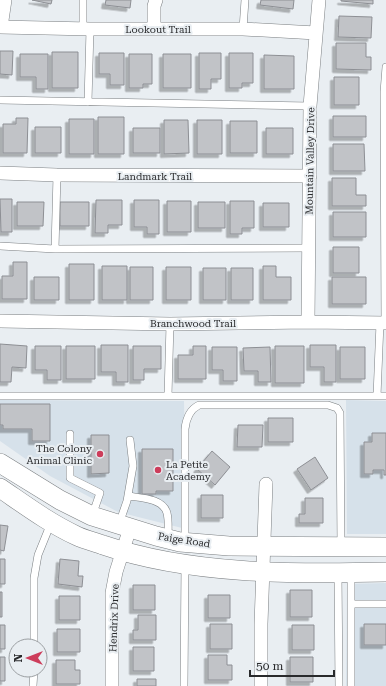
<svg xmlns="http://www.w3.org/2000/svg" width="386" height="686" viewBox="0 0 386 686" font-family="'Roboto Serif',serif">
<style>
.built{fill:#d6e1ea}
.building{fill:#c1c3c7;stroke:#8d8f94;filter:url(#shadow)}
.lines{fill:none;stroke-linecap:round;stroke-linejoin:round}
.lane-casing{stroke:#7b7f82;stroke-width:8}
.street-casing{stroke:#7b7f82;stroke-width:14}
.secondary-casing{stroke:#7b7f82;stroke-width:20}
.lane{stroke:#fff;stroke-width:7}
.street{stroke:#fff;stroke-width:13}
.secondary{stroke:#fff;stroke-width:19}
.poi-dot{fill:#cd3d5b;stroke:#e9eef2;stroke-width:1.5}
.labels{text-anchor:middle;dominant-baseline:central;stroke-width:4;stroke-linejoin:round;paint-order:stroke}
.street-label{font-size:10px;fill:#292a2c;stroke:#e9eef2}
.poi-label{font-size:10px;fill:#292a2c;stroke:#e9eef2;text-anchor:end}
</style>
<defs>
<filter id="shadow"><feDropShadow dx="-3.5" dy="3.5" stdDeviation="0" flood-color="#0004"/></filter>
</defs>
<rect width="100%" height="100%" fill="#e9eef2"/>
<!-- built -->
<path class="built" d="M0 400 184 401 186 529 118 512 50 476 0 441Z
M346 400 386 401V534H347Z
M386 583V686H346L347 584Z"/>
<!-- building -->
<path class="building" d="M32 0H52L51 4Z
M106 0H131L130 8 105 5Z
M261 0H294L293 9 260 5Z
M341 0H373V4L341 1Z
M339 16 372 17 371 38 338 37Z
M336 43H366V57H371V70L336 69Z
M0 51H13L12 75 0 74Z
M52 52H78V88H52Z
M99 53H124V85H110V74H99Z
M199 53H221V79H211V89H199Z
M229 53H253V83H242V88H229Z
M20 54H48V89H36V77H20Z
M129 54H152V84H143V88H129Z
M163 54H191V88H163Z
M264 55 294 56V89H264Z
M334 77H359V105H334Z
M333 116H366V137H333Z
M98 117H124V154H98Z
M16 118H28L27 153H3V124H16Z
M69 119H94V154H69Z
M164 120H188L189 153 164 154Z
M197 120H222V154H197Z
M230 121H257V153H230Z
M35 127H61V153H35Z
M133 128H160V153H133Z
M266 128H293V154H266Z
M333 144H364L365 171H333Z
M332 178H356V195H366V206H332Z
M0 199H12V232H1Z
M96 200H122V225H108V233H95Z
M134 200H159V234H147V227H134Z
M167 201H191V232H167Z
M230 201H254V228H242V234H230Z
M17 202H44L43 226H17Z
M60 202H89V226H60Z
M198 202H225V228H198Z
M263 203H289V227H263Z
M333 212H366V237H333Z
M333 247H359V273H333Z
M13 262H27V299H2V276H13Z
M69 264H94V300H69Z
M102 266H127V300H102Z
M263 266H276V277H291V300H263Z
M130 267H153V300H130Z
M166 267H191V300H166Z
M203 268H226V300H203Z
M231 268H253V300H231Z
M34 277H59V300H34Z
M332 277H366V304H332Z
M0 344 27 346 26 368 12 367 11 382H0Z
M101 345H128V382H116V372H101Z
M310 345H336V382H324V367H310Z
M35 346H61V380H47V370H35Z
M66 346H95V379H66Z
M133 346H161V369H144V380H133Z
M193 346H206V379H178V355H193Z
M275 346H304V383H275Z
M212 347H237V381H223V370H212Z
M270 347 271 382H258V371H244L243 348Z
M340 347H365V379H340Z
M0 404H50V441H32V429H3V425H0Z
M268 418H293V442H268Z
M238 425H263L262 447H237Z
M372 433H386V475H384V470H373V474H364V442H372Z
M91 435H109V473L91 474Z
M142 449H173V491H156V494H142Z
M212 451 230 467 215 485 197 469Z
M315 457 328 478 311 490 297 469Z
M201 495H223V518H201Z
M305 498H323V523H299V514H305Z
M0 525 8 526 4 551 0 550Z
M0 559H5V584H0Z
M60 559 79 561 78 576H83L82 587 58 584Z
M133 585H155V610H133Z
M290 590H312V617H290Z
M0 592H2V617H0Z
M208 595H230V618H208Z
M59 596H80V620H59Z
M138 615H156V640H133V630H138Z
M210 624H232V649H210Z
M364 624H386V645H364Z
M0 625H5V649H0Z
M292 625H314V650H292Z
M57 629H80V652H57Z
M133 647H154V671H133Z
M208 655H227V665H232V680H208Z
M0 657H5V681H0Z
M290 657H313V682H290Z
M56 660H75V670H80V684H56Z
M137 679H156V686H137Z"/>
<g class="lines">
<defs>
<path id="lane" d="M83 29V0
M243 29 245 0
M0 100 310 106
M88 102 90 29
M0 246 55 249 309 248
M55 249 57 175
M380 323 377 396H386
M385 323 384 92 386 67
M0 396H377
M168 396 170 324
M70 434V478L100 493 92 516
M128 496C140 498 163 498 167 513 169 521 168 531 168 539
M119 524 127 501 133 466 130 440
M185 541V429C186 419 189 410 199 405H328L337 408 340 413 341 546
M338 573 339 686
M351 573V604H386
M34 646V578L38 555 51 523
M33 686 34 670
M184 686 185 564
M351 686V604"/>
<path id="street" d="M0 27 90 29H243L316 33
M1 27 5 0
M154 29V6L156 0
M0 173 57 175 310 176
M0 321 170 324 308 322 386 323
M308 322 310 106 319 0
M112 686V593L116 572 130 528
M261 686V624L266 484"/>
<path id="secondary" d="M0 463 60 500 92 516 156 536 180 542 229 546 386 547
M0 488C25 505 49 523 77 536 86 540 95 542 103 545 191 575 294 574 386 572"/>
</defs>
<!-- lane casing -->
<use href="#lane" class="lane-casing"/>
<!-- street casing -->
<use href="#street" class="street-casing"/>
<!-- secondary casing -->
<use href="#secondary" class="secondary-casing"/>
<!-- lane -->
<use href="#lane" class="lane"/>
<!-- street -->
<use href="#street" class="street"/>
<!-- secondary -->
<use href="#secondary" class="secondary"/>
</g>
<!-- markers -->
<g class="poi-dot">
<circle cx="100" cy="454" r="4"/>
<circle cx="158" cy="470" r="4"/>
</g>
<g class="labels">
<!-- street labels -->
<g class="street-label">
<text x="158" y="29">Lookout Trail</text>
<text transform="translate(310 161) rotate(-89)">Mountain Valley Drive</text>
<text x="155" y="176">Landmark Trail</text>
<text x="193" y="323">Branchwood Trail</text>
<text transform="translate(184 540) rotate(9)">Paige Road</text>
<text transform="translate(114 618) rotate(-88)">Hendrix Drive</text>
</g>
<!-- poi labels -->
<g class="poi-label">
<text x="92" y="448">The Colony<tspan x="92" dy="12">Animal Clinic</tspan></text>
<text x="166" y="464" text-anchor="start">La Petite<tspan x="166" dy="12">Academy</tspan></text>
</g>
</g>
<!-- north arrow -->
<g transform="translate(28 658) rotate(270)"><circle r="19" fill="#e9eef2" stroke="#9ca0a3"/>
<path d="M0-3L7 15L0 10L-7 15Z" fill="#cd3d5b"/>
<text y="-6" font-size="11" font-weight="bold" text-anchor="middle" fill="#292a2c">N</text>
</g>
<!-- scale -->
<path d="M250 670v6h84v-6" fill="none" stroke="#292a2c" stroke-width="2"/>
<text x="256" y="670" font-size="12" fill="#292a2c" stroke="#e9eef2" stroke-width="3" paint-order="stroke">50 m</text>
</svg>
